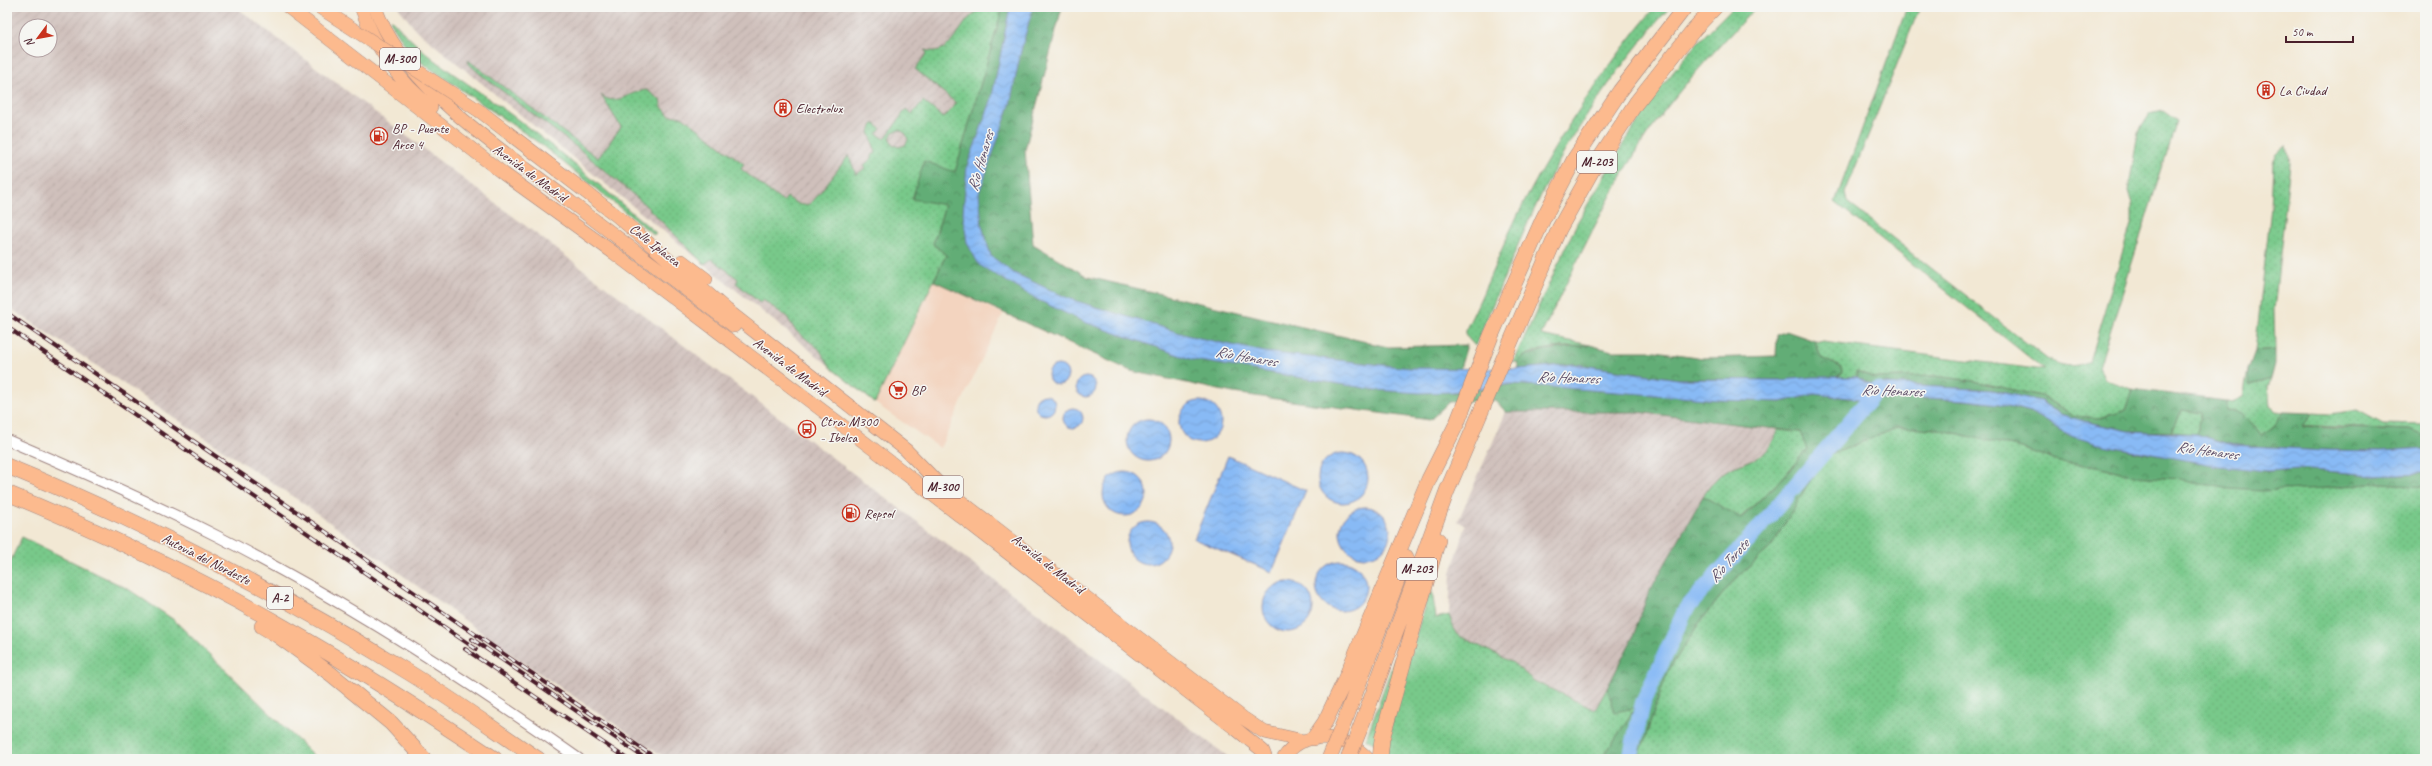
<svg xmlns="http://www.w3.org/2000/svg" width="2432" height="766" viewBox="0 0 2432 766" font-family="Caveat,sans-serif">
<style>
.built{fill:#f3d4bf}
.industrial{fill:url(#industrial-furrows);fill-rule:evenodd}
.grass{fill:url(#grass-dots);stroke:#61745a;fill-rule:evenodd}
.forest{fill:url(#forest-crowns);stroke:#566650}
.water{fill:url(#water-waves);stroke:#696c90}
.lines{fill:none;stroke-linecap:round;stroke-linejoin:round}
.river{stroke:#88baf5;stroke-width:16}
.minor-casing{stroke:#9e8480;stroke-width:12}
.major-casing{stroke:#9e8480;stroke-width:14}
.highway-casing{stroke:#9e8480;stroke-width:16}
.minor{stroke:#fff;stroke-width:10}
.major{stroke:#fcba8e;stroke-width:13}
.highway{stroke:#fcba8e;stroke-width:15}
.rail-casing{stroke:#4a1f2b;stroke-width:4}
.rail{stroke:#f6f6f2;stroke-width:2.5;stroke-dasharray:8;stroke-linecap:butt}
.major-bridge-casing{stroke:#9e8480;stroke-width:14;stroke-linecap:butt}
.highway-bridge-casing{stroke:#9e8480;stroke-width:16;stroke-linecap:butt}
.major-bridge{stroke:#fcba8e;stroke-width:13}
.highway-bridge{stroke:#fcba8e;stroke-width:15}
.labels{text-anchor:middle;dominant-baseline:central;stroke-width:3;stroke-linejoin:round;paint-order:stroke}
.shield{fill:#f6f6f2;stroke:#7e6067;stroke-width:1}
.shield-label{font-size:13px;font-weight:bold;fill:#4a1f2b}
.poi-label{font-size:14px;fill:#4a1f2b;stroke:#f6f6f2;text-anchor:start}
.street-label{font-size:14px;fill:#4a1f2b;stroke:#f6f6f2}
.water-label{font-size:15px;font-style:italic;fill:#5d4e68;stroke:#f6f6f2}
</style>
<defs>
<pattern id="industrial-furrows" width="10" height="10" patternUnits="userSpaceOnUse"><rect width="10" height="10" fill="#cfc0bb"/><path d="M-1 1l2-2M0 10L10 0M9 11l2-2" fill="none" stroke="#b3a5a1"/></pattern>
<pattern id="grass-dots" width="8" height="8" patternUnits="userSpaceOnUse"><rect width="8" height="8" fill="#78c98a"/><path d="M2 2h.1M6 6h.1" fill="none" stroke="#69ac77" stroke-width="1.8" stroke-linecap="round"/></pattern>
<pattern id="forest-crowns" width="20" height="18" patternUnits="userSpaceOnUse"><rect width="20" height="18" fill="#62ad76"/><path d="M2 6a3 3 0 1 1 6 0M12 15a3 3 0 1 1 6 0" fill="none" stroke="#538c61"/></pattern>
<pattern id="water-waves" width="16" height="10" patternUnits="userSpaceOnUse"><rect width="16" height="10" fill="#88baf5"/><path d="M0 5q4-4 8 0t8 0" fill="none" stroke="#779fd2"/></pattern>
</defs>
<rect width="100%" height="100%" fill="#f6f6f2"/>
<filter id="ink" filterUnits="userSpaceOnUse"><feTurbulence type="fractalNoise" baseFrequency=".025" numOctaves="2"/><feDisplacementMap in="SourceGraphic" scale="8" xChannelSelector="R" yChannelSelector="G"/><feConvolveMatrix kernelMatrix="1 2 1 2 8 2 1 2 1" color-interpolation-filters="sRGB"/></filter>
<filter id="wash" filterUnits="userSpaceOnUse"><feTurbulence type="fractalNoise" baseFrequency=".012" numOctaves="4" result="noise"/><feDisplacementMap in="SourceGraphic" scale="16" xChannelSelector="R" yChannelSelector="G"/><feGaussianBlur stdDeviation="0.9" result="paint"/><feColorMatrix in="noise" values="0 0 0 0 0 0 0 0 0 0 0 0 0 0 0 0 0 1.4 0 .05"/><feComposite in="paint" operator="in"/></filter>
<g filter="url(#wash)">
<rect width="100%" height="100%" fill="#f2e8d4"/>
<!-- built -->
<path class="built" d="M934 281 1003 314 940 448 875 403Z"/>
<!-- industrial -->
<path class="industrial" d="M7 7H236L1231 759H667L518 659 307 506 7 306ZM26 26H50V50H26Z
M398 7H1003L897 359 875 403 416 30Z
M1506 412H1637L1777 430 1773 443 1766 453 1741 464 1715 480 1703 496 1648 594 1632 639 1595 710 1534 681 1513 663 1456 634 1449 615 1451 573 1466 526 1458 521Z"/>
<!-- grass -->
<path class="grass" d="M989 7H1003L955 173 924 161 945 205 933 244 946 255 875 403 831 368 819 349 795 330 787 317 763 300 760 303 736 283 738 279 712 259 704 264 643 203 579 149 480 74 469 64 468 60 598 158 621 127 601 95C616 108 631 90 647 90L660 100 662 107 669 115 683 117 744 164 741 169 783 202 787 197C796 203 805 210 814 200L849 155 856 175 865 168 864 165 872 158V155L876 153 869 132 874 123 881 129 877 134 885 139 906 109 912 114 923 101 944 118 956 103 915 69 927 53 924 50C951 57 956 30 972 15 977 11 983 9 989 7ZM900 130 906 134 908 140 905 145 899 147 893 145 890 139 893 132Z
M1655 7H1670C1631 51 1596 99 1566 149 1529 211 1504 280 1475 346L1466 336V329C1488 286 1503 241 1526 199 1562 130 1606 67 1655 7Z
M1733 7H1756C1714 52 1670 97 1638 149 1601 208 1572 273 1541 335L1590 345C1567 348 1534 345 1517 362H1513L1577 223 1622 146 1657 92 1696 44Z
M1907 7H1920L1845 193 1847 202 2047 359C2062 366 2074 369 2089 361L2132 221V205L2128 192 2138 132 2150 114 2163 111 2177 121 2099 367 2105 379 2132 389 2125 411 2099 418 2075 416 2041 396 1973 381 1935 376 1875 378 1857 371 1856 377H1837L1842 373 1841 367 1821 358 1815 341 2045 370 1835 202Z
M391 19C426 60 474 86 517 119 565 155 610 194 656 233L654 235 539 143 412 56 390 21Z
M2287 145 2290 164 2274 310 2275 349 2255 351 2271 207 2273 163 2277 154Z
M2248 370 2250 385 2271 379 2268 387 2270 406 2276 411 2284 412 2274 426 2262 435 2242 414 2226 410V401L2232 402 2243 397Z
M2182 410 2202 413 2195 434 2172 432Z
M2357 410 2383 424 2425 425V436L2409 430 2316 426 2302 427 2312 413 2330 414Z
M1899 427 1938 429 2022 448 2059 462 2098 466 2135 476 2328 488 2368 483 2425 487V759H1638L1667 673 1699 623 1734 580 1771 547 1808 484 1828 456Z
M1777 430 1800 432 1807 449 1782 479 1740 518 1703 496C1710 487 1716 476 1726 471 1751 457 1768 462 1777 430Z
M22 537 128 589 174 620 317 759 7 758V568Z
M1432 591 1436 618 1449 615 1456 634 1513 663 1534 681 1595 710 1607 688 1615 711 1635 708 1602 759H1385L1395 705 1427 598Z
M1418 593 1378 745 1366 739Z"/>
<!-- forest -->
<path class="forest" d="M1003 7H1062L1025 150 1033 244 1088 277 1388 347 1467 345 1453 392 1513 384 1781 402 1815 394 1867 400 1902 397 1965 400 1999 404 2031 412 2071 436 2137 452 2268 471 2298 469 2374 475 2425 473V487L2368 483 2328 488 2261 491 2229 489 2179 479 2135 476 2098 466 2059 462 2022 448 1980 439 1938 429 1899 427 1828 456 1808 484 1771 547 1734 580 1699 623 1667 673 1638 759H1602L1635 708 1615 712 1607 688 1632 639 1648 594 1703 496 1741 518 1782 479 1807 449 1800 432 1637 412H1506L1496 401 1449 402 1430 420 1233 393 1131 371 934 281 946 255 933 244 945 205 912 199 924 161 955 172Z
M1786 331 1815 341 1821 358 1841 367 1842 373 1837 377 1781 380 1678 379 1574 364 1519 369 1517 362 1524 356 1544 350 1590 345 1612 351H1656L1703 358 1776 356 1777 335Z
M2275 349V364L2271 379 2249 385 2248 370 2255 351Z
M1856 371 1875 378 1935 376 1973 381 2041 396 2075 416 2099 418 2125 411 2132 389 2226 401V410L2242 414 2262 435 2274 426 2284 412 2312 413 2303 427 2410 430 2425 436V448L2382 451 2324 450 2233 445 2195 434 2202 413 2182 410 2172 432 2129 431 2087 422 2060 414 2040 401 1993 390 1866 383 1856 377Z"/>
<!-- water -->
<path class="water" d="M1010 7H1033L1021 51 1010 105 979 193 982 226 991 256 1014 273 1070 299 1190 336 1265 352 1410 368 1519 369 1574 364 1678 379 1781 380 1813 377H1856L1866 383 1993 390 2040 401 2060 414 2087 422 2129 431 2195 434 2233 445 2324 450 2382 451 2425 448V473L2374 475 2298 469 2268 471 2218 466 2098 444 2071 436 2031 412 1999 404 1965 400 1902 397 1867 400 1815 394 1781 402 1719 400 1513 384 1452 392 1419 393 1376 390 1193 360 1084 322 1038 300 979 265 967 243 963 213 967 166 991 101Z
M1048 375a10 10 0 1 1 20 0a10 10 0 1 1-20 0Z
M1076 387a10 10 0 1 1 20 0a10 10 0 1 1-20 0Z
M1035 405a10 10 0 1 1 20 0a10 10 0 1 1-20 0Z
M1179 422a21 21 0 1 1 42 0a21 21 0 1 1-42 0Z
M1063 418a10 10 0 1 1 20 0a10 10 0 1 1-20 0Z
M1127 440a21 21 0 1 1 42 0a21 21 0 1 1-42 0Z
M1318 478a25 25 0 1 1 50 0a25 25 0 1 1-50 0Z
M1228 456 1306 491 1272 572 1194 539Z
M1103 494a22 22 0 1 1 44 0a22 22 0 1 1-44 0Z
M1340 532a25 25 0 1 1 50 0a25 25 0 1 1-50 0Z
M1127 543a21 21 0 1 1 42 0a21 21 0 1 1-42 0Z
M1316 586a25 25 0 1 1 50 0a25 25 0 1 1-50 0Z
M1263 607a25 25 0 1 1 50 0a25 25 0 1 1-50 0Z"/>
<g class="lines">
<!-- river -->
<path class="river" d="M1630 759 1643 703 1686 609 1759 528 1877 390"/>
</g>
</g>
<g filter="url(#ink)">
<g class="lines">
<defs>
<path id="minor" d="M7 440C78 470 148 501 217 536 343 600 463 677 579 759"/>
<path id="major" d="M288 7 504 174 614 253 872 448 1236 729 1263 751 1266 759
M361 7C375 47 398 81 431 107
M375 7C405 90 505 151 572 203 626 244 680 285 734 326
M481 112 617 216 727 310 906 450 941 486 1243 718 1264 732 1304 741
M682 261 706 279
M1283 759C1303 727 1346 734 1368 759"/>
<path id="highway" d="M7 466C146 523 280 593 408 672 452 699 495 730 538 759
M7 493C101 532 194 575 282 626 355 667 425 713 495 759
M262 626 277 635 331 674 391 723 424 759
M1347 715 1406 557
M1365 716 1447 491 1559 229 1591 172 1636 103 1695 28 1715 7
M1314 738 1325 722 1344 682 1429 479 1457 423 1491 336 1543 219 1575 158 1620 91 1685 7
M1380 759 1382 739 1438 540"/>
</defs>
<!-- minor casing -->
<use href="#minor" class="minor-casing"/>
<!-- major casing -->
<use href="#major" class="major-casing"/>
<!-- highway casing -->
<use href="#highway" class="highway-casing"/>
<!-- minor -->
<use href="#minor" class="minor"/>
<!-- major -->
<use href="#major" class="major"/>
<!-- highway -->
<use href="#highway" class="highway"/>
<defs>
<path id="rail" d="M7 313 657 759
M7 327 476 649
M472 639 646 759
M465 649 627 759"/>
</defs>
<!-- rail casing -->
<use href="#rail" class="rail-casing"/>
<!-- rail -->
<use href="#rail" class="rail"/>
<defs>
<path id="major-bridge" d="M319 7 481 112"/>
<path id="highway-bridge" d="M1329 759 1347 715
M1348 759 1365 716"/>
</defs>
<!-- major-bridge casing -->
<use href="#major-bridge" class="major-bridge-casing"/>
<!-- highway-bridge casing -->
<use href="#highway-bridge" class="highway-bridge-casing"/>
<!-- major-bridge -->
<use href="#major-bridge" class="major-bridge"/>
<!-- highway-bridge -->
<use href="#highway-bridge" class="highway-bridge"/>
</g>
</g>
<!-- icons -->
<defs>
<symbol id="building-ring" viewBox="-11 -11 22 22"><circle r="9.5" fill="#f6f6f2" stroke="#c8321e" stroke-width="1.5"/><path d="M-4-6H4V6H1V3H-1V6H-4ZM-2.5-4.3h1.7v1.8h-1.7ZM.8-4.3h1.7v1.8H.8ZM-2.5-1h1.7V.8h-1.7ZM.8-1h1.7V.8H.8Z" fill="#c8321e"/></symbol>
<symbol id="fuel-ring" viewBox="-11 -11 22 22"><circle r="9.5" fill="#f6f6f2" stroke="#c8321e" stroke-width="1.5"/><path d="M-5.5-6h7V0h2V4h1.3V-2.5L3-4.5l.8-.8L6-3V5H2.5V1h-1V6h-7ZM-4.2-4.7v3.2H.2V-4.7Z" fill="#c8321e"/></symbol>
<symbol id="supermarket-ring" viewBox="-11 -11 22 22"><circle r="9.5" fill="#f6f6f2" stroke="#c8321e" stroke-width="1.5"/><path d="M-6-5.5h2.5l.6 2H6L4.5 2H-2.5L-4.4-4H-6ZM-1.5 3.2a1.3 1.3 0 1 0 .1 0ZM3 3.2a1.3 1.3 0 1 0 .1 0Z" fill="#c8321e"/></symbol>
<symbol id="bus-ring" viewBox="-11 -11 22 22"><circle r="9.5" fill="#f6f6f2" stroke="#c8321e" stroke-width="1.5"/><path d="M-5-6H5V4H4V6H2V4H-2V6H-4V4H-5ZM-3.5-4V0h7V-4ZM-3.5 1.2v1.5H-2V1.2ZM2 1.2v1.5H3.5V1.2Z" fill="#c8321e"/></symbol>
</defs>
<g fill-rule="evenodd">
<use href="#building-ring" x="2256" y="80" width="20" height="20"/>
<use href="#building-ring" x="773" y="98" width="20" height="20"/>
<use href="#fuel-ring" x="369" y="126" width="20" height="20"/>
<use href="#supermarket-ring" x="888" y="380" width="20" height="20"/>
<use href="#bus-ring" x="797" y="419" width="20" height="20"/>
<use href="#fuel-ring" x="841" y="503" width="20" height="20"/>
</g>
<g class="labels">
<!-- shield labels -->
<g class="shield">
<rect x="380" y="48" width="40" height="22" rx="3"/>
<rect x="1577" y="151" width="40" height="22" rx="3"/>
<rect x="923" y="476" width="40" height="22" rx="3"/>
<rect x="1397" y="558" width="40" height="22" rx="3"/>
<rect x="267" y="587" width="26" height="22" rx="3"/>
</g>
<g class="shield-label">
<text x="400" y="59">M-300</text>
<text x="1597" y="162">M-203</text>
<text x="943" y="487">M-300</text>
<text x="1417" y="569">M-203</text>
<text x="280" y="598">A-2</text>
</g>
<!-- poi labels -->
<g class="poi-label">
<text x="2279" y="90">La Ciudad</text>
<text x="796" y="108">Electrolux</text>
<text x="392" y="128">BP - Puente<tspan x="392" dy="16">Arce 4</tspan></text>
<text x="911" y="390">BP</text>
<text x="820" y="421">Ctra. M300<tspan x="820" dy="16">- Ibelsa</tspan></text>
<text x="864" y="513">Repsol</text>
</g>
<!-- street labels -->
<g class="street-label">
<text transform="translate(530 173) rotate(36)">Avenida de Madrid</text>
<text transform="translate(655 245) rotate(38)">Calle Iplacea</text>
<text transform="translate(790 367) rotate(37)">Avenida de Madrid</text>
<text transform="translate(206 559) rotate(27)">Autovía del Nordeste</text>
<text transform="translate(1048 564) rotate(38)">Avenida de Madrid</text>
</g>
<!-- water labels -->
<g class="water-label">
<text transform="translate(981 161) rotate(-74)">Río Henares</text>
<text transform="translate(1246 357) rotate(10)">Río Henares</text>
<text transform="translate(1568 378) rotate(2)">Río Henares</text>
<text transform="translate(1892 391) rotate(2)">Río Henares</text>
<text transform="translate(2207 451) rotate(8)">Río Henares</text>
<text transform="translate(1729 561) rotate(-48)">Río Torote</text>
</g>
</g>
<!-- margin -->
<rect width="2432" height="766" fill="none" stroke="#f6f6f2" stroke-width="24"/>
<!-- north arrow -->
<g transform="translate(38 38) rotate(238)"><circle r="19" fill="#f6f6f2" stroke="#b1a0a2"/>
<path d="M0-3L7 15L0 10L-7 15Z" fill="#c8321e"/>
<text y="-6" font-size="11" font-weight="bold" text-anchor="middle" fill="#4a1f2b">N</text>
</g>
<!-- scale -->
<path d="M2286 36v6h67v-6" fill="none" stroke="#4a1f2b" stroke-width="2"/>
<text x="2292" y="36" font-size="12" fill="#4a1f2b" stroke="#f6f6f2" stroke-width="3" paint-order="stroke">50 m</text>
</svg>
